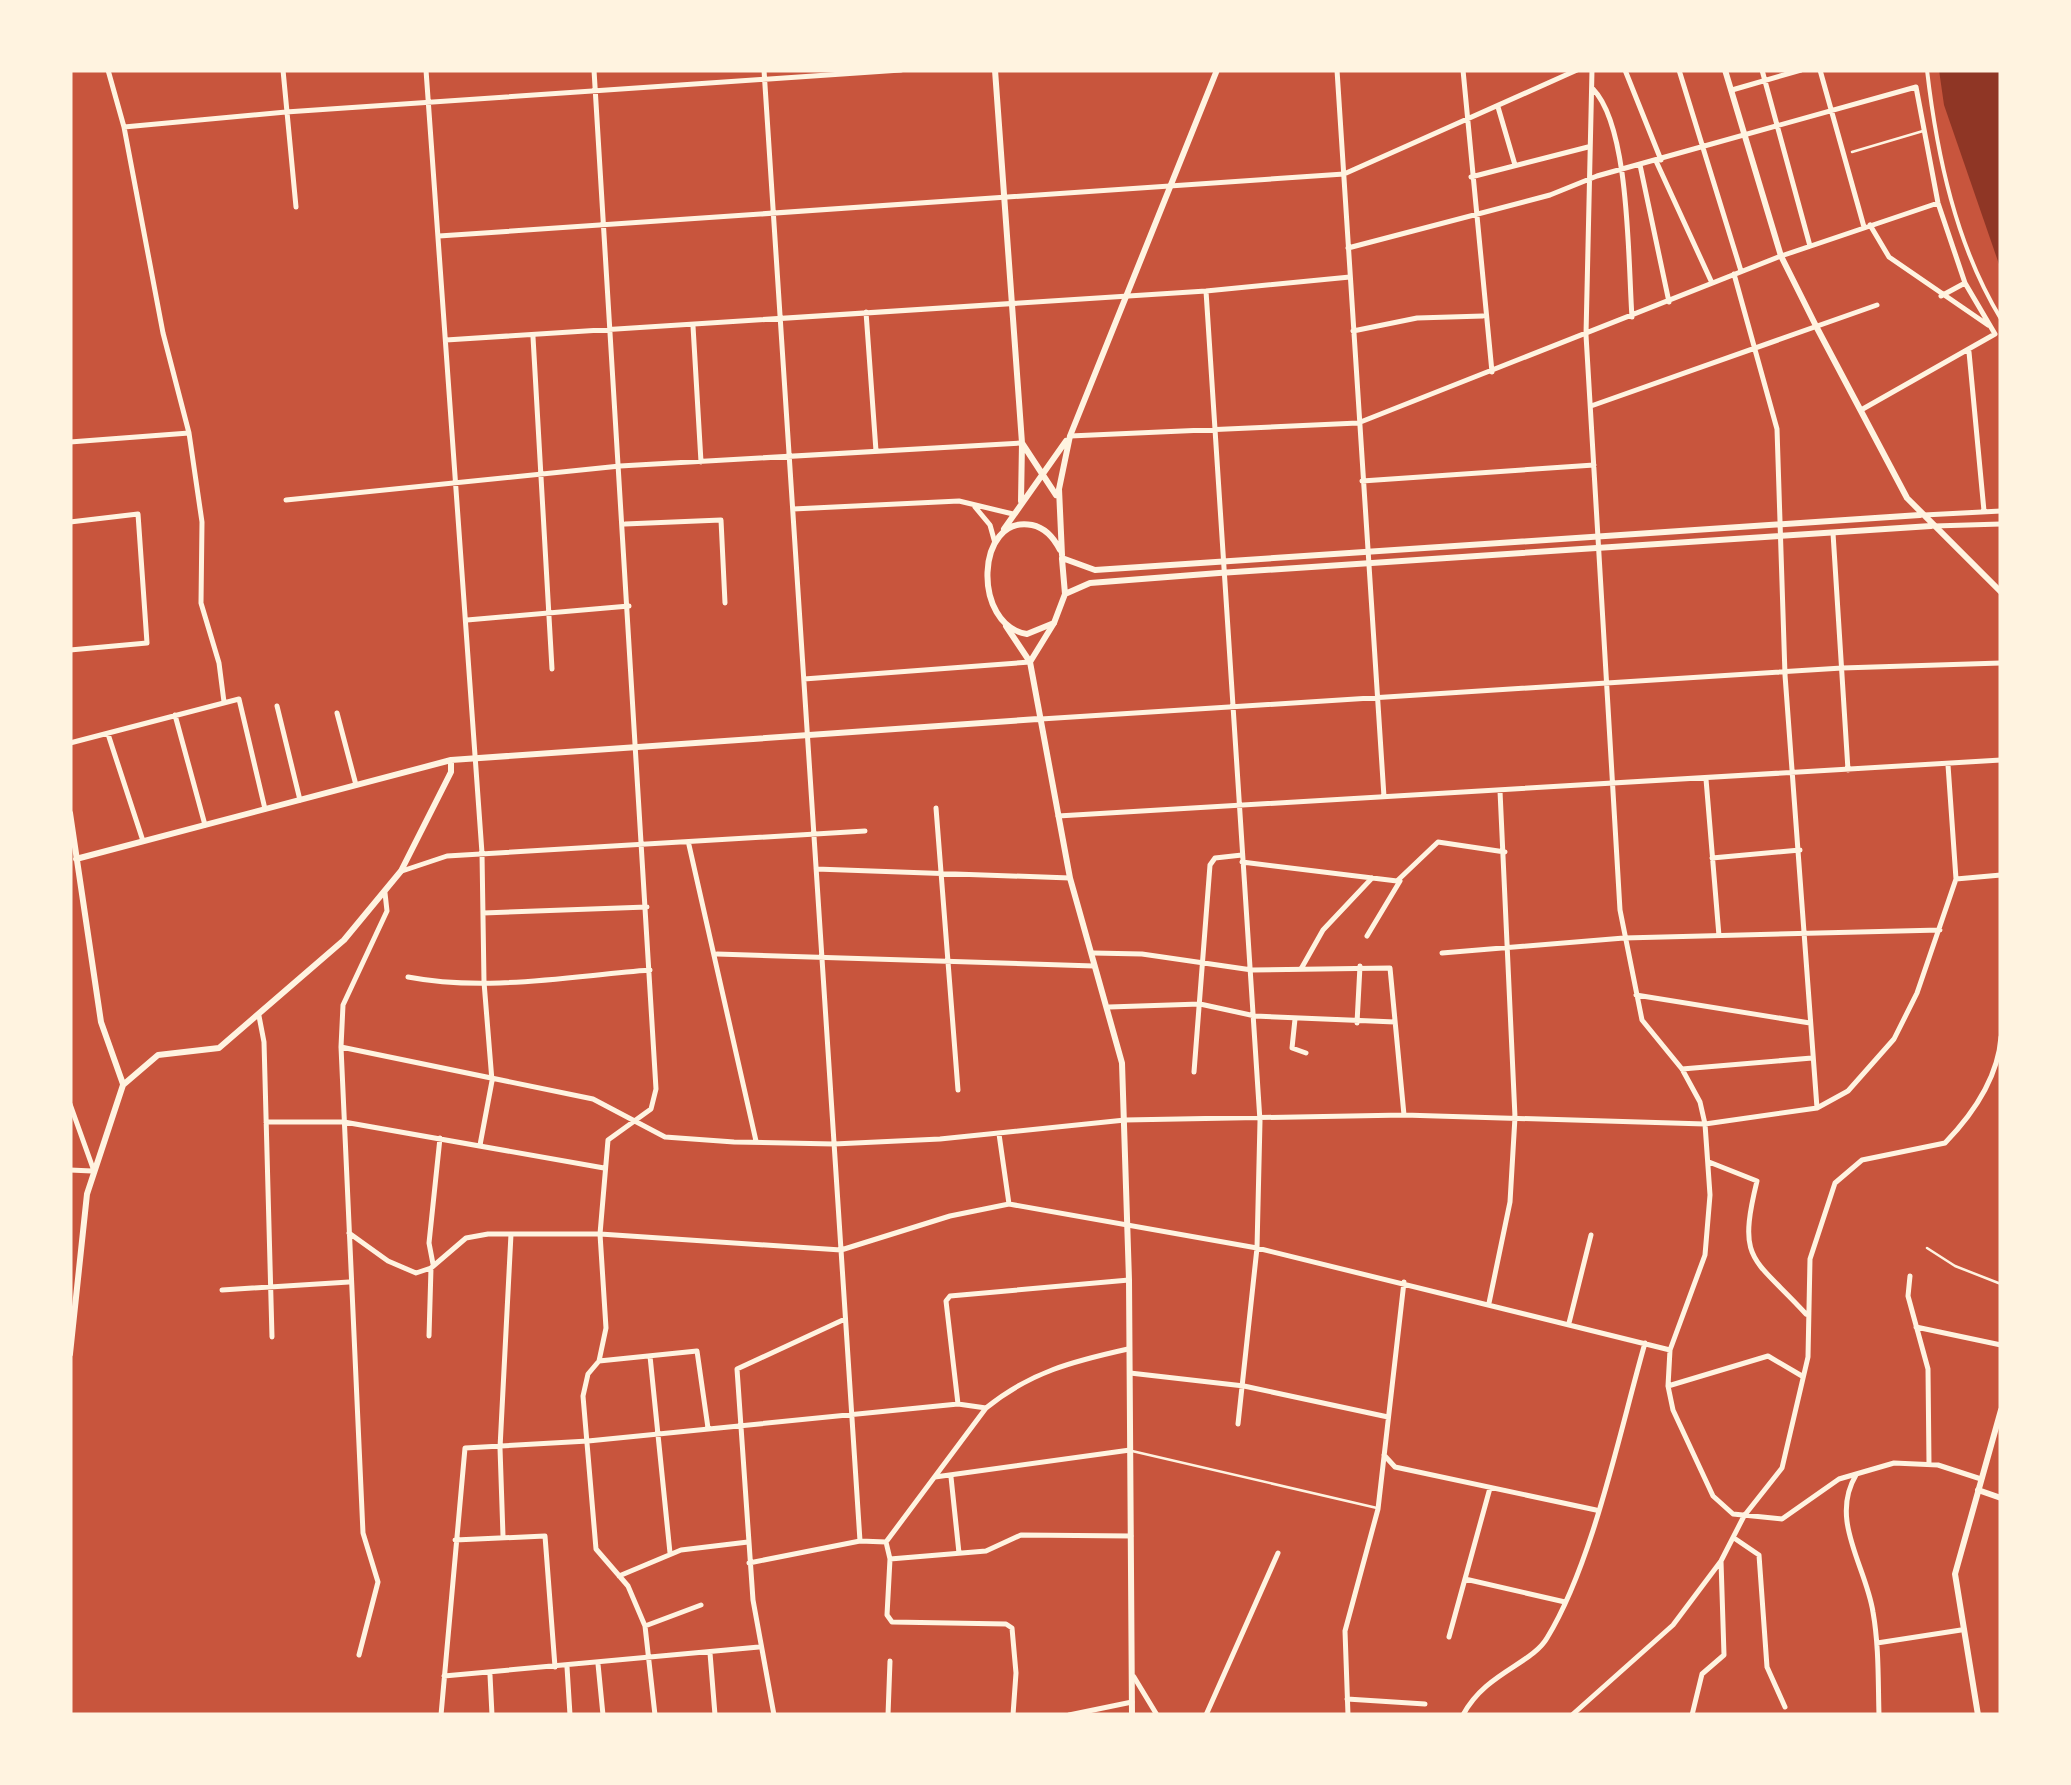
<svg xmlns="http://www.w3.org/2000/svg" width="2071" height="1785" viewBox="0 0 2071 1785" font-family="'PT Sans',sans-serif">
<style>
.water{fill:#8f3625}
.lines{fill:none;stroke-linecap:round;stroke-linejoin:round}
.service{stroke:#fff3e0;stroke-width:2.5}
.pedestrian{stroke:#fff3e0;stroke-width:4}
.minor{stroke:#fff3e0;stroke-width:5}
.tertiary{stroke:#fff3e0;stroke-width:6}
.secondary{stroke:#fff3e0;stroke-width:6}
</style>
<rect width="100%" height="100%" fill="#c8553d"/>
<!-- water -->
<path class="water" d="M1939 70H2001V270L1944 105Z"/>
<g class="lines">
<!-- service -->
<path class="service" d="M1852 152 1923 131
M1927 1248 1955 1266 2001 1284
M1132 1451 1377 1508"/>
<!-- pedestrian -->
<path class="pedestrian" d="M1927 70C1937 156 1956 245 2001 319"/>
<!-- minor -->
<path class="minor" d="M108 70 124 127 163 333 189 433 202 522 201 603 219 663 224 702
M283 70 296 207
M426 70 482 853 484 982 492 1081 480 1145
M594 70 656 1089 651 1109 608 1140 600 1234 606 1328 599 1361 588 1374 583 1396 596 1549 628 1586 645 1626 655 1715
M764 70 860 1541
M1337 70 1384 797
M1463 70 1492 372
M1592 70 1586 335 1620 910 1642 1020 1682 1069 1700 1102 1705 1124 1710 1195 1705 1255 1670 1350 1668 1386 1673 1410 1713 1496 1733 1514 1782 1519 1839 1479 1894 1463 1938 1465 1981 1479
M1625 70 1661 160
M1679 70 1741 271
M1762 70 1810 246
M1820 70 1864 227
M1593 89C1630 127 1628 262 1632 317
M1732 90 1801 70
M1498 107 1515 165
M124 127 286 112 901 70
M1656 161 1712 283
M1640 165 1669 302
M1471 177 1588 147
M1870 225 1889 257 1988 325
M439 236 1344 174 1577 70
M1348 248 1550 195 1597 176 1916 87 1938 203 1965 283 1995 334 1861 410
M1734 274 1777 429 1785 675 1817 1108
M1206 291 1260 1121 1257 1248 1238 1424
M1941 296 1965 283
M866 312 876 451
M693 326 701 462
M1353 331 1417 318 1483 316
M533 337 552 669
M446 340 1206 291 1350 277
M1969 352 1984 511
M1591 406 1877 305
M1070 436 1358 423 1781 256 1938 203
M70 442 189 433
M1362 481 1594 465
M286 500 620 466 1022 443
M975 507 990 525 995 543
M793 509 959 501 1013 514
M1924 515 2001 511
M70 522 138 514 147 643 70 650
M625 524 721 520 725 603
M1934 526 2001 524
M1833 533 1848 770
M467 620 629 606
M804 679 1030 662
M277 706 300 800
M337 713 356 785
M175 715 205 825
M1041 719 1842 668 2001 663
M108 734 143 841
M70 743 239 699 265 809
M1706 779 1719 936
M936 808 958 1090
M1058 816 2001 760
M689 845 756 1141
M1712 858 1800 850
M1242 862 1397 881 1438 842 1505 852
M816 869 1070 878
M402 871 447 856 865 831
M1956 879 2001 875
M483 913 647 907
M1367 936 1400 881
M1093 953 1142 954 1252 970 1390 968 1404 1115
M1442 953 1624 938 1940 930
M717 954 1094 966
M1301 969 1323 930 1372 878
M408 977C486 992 571 976 650 970
M1636 995 1810 1023
M1109 1007 1200 1004 1255 1016 1395 1022
M259 1016 264 1042 272 1337
M1295 1019 1292 1048 1306 1053
M1357 1023 1360 966
M341 1047 593 1099 665 1137 734 1142 834 1144 940 1139 1125 1120 1404 1115 1705 1124 1817 1108 1848 1091 1894 1039 1917 993 1956 879 1948 765
M1682 1069 1812 1058
M1194 1072 1210 865 1215 858 1242 855
M70 1104 94 1171
M266 1122H344L604 1168
M999 1134 1009 1204
M1709 1162 1757 1181C1737 1263 1753 1256 1806 1314
M70 1170 92 1171
M349 1233 388 1261 416 1273 431 1268 466 1238 488 1234H600L841 1250 950 1216 1009 1204 1257 1248 1670 1350
M433 1264 429 1243 440 1138
M1910 1276 1908 1296 1928 1369 1929 1464
M222 1290 349 1282
M1489 1303 1510 1202 1515 1117 1500 791
M1569 1323 1591 1235
M1916 1327 2001 1345
M429 1336 431 1268
M650 1356 670 1553
M599 1361 697 1351 708 1428
M1130 1373 1244 1386 1388 1417
M1668 1386 1768 1356 1802 1376
M958 1404 946 1301 950 1296 1129 1280
M1384 1455 1395 1467 1596 1510
M1856 1475C1829 1520 1866 1566 1873 1612 1879 1646 1878 1681 1879 1715
M935 1477 1130 1450
M951 1477 959 1553
M503 1536 500 1448 511 1234
M1734 1538 1759 1555 1767 1667 1785 1707
M455 1540 545 1536 555 1667
M886 1542 986 1408C1030 1372 1074 1361 1128 1349
M886 1542 890 1559 887 1615 892 1622 1006 1624 1012 1628 1016 1673 1013 1715
M890 1559 986 1551 1021 1535 1131 1536
M749 1563 860 1541 886 1542
M619 1576 681 1550 748 1542
M1465 1579 1565 1602
M645 1626 701 1605
M1449 1637 1490 1488
M1877 1643 1961 1630
M710 1653 715 1715
M359 1655 378 1582 363 1533 341 1047 343 1005 387 911 385 893
M598 1664 603 1715
M567 1667 570 1715
M490 1675 492 1715
M444 1676 759 1647
M1134 1677 1157 1715
M1347 1699 1425 1704
M441 1715 465 1448 588 1441 958 1404 986 1408
M774 1715 753 1600 737 1369 845 1319
M888 1715 890 1661
M1069 1715 1132 1702
M1206 1715 1278 1553
M1348 1715 1345 1631 1378 1509 1404 1282
M1463 1715C1485 1673 1532 1664 1547 1638 1593 1563 1620 1430 1645 1343
M1572 1715 1673 1625 1721 1561 1744 1516 1782 1468 1808 1357 1810 1259 1835 1183 1862 1160 1945 1143C1973 1114 1998 1077 2001 1037
M1692 1715 1702 1674 1724 1655 1721 1561"/>
<!-- tertiary -->
<path class="tertiary" d="M1006 626 1030 662 1070 878 1122 1063 1129 1280 1132 1715
M1030 662 1054 623
M70 813 101 1022 123 1084
M76 859 451 760 1038 719
M70 1354 87 1194 123 1085 158 1055 219 1048 344 940 401 871 451 772V760
M1978 1490 2001 1498"/>
<!-- secondary -->
<path class="secondary" d="M995 70 1022 443 1021 501
M1725 70 1781 256 1817 328 1907 498 2001 592
M1022 443 1056 495
M1004 529 1066 441
M1060 550C1054 538 1046 528 1032 525 975 514 972 626 1027 634L1054 623 1065 594 1062 559
M1062 555 1059 489 1070 436 1217 70
M1062 558 1095 570 1920 515
M1065 594 1090 583 1219 573 1931 526
M1978 1715 1955 1574 2001 1410"/>
</g>
<!-- border -->
<rect width="2071" height="1785" fill="none" stroke="#fff3e0" stroke-width="145"/>
</svg>
